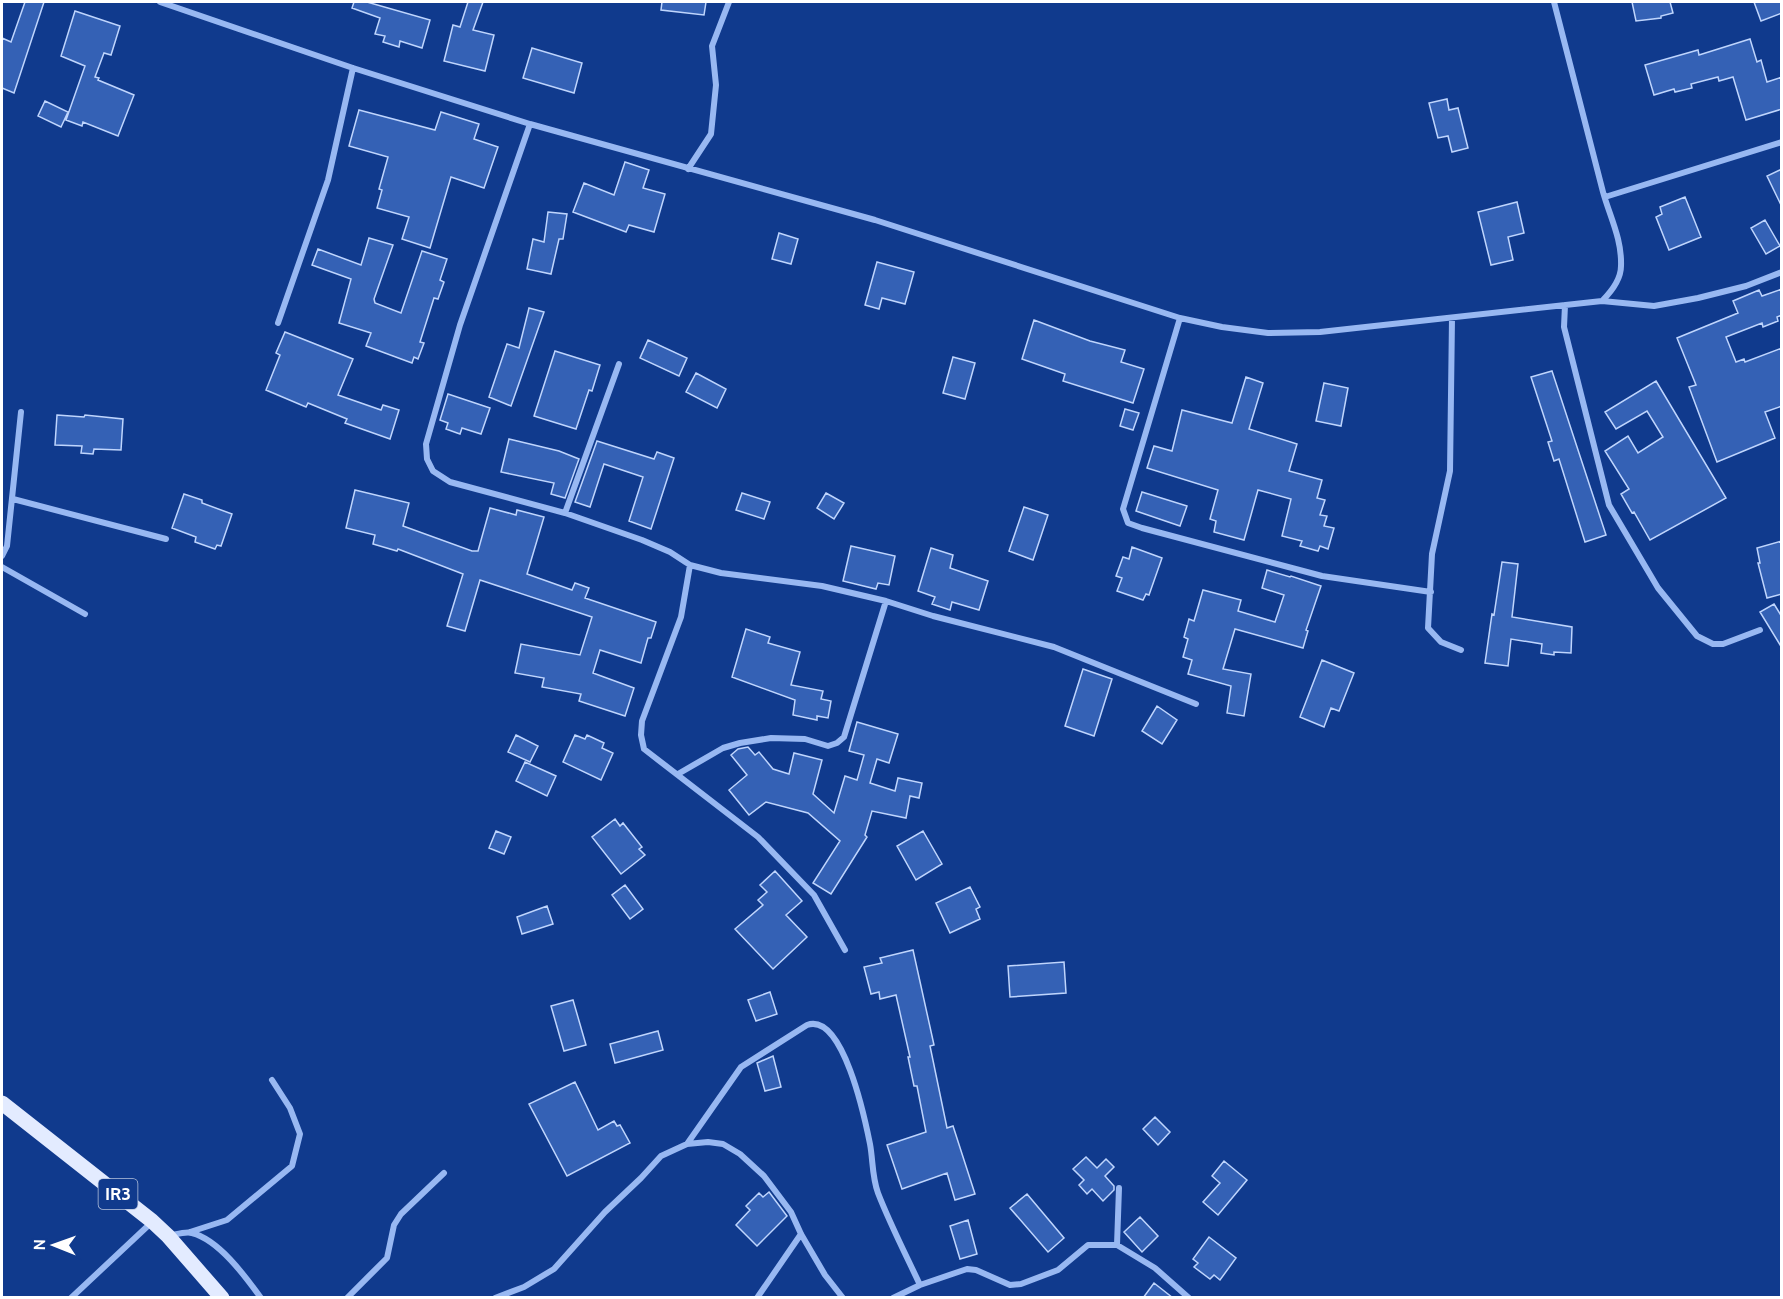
<svg xmlns="http://www.w3.org/2000/svg" width="1783" height="1299" viewBox="0 0 1783 1299" font-family="Cabin,sans-serif">
<style>
.building{fill:#3461b5;stroke:#bfd5fd;stroke-width:1.5}
.lines{fill:none;stroke-linecap:round;stroke-linejoin:round}
.minor{stroke:#98b8f2;stroke-width:6}
.primary{stroke:#e3ebff;stroke-width:15}
.labels{text-anchor:middle;dominant-baseline:central;stroke-width:6;stroke-linejoin:round;paint-order:stroke}
.shield{fill:#103a8d;stroke:#b7c4dd;stroke-width:1.5}
.shield-label{font-size:18px;font-weight:bold;fill:#fff}
</style>
<rect width="100%" height="100%" fill="#103a8d"/>
<!-- building -->
<path class="building" d="M25 2H44L14 93 2 88V38L11 42Z
M354 2H367L430 20 422 48 400 41 399 47 383 42 385 36 375 34 380 18 352 8Z
M468 2H483L473 30 494 35 485 71 444 61 453 25 460 27Z
M662 2H706L704 15 661 10Z
M1632 2H1670L1673 13 1661 16V18L1636 21Z
M1754 2H1782V13L1761 21Z
M75 11 120 26 111 55 104 53 95 77 99 78 98 80 134 95 118 136 83 122 82 126 66 120 85 66 61 56Z
M1750 39 1757 62 1761 60 1767 82 1782 77V109L1746 120 1733 77 1719 81 1718 77 1691 84 1692 88 1675 92 1674 89 1654 95 1645 65 1698 50 1699 55Z
M532 48 582 63 574 93 523 78Z
M1447 99 1449 110 1458 108 1468 148 1452 152 1448 136 1438 138 1429 103Z
M45 101 68 112 61 127 38 116Z
M359 110 435 130 441 112 479 124 474 139 498 147 484 188 451 177 430 248 402 239 409 217 377 208 382 190 379 189 388 157 349 146Z
M625 162 649 170 643 188 665 194 654 232 629 225 626 232 573 212 584 183 614 195Z
M1782 169V207L1767 176Z
M1685 197 1701 237 1669 250 1656 217 1662 214 1660 207Z
M1517 202 1524 233 1508 237 1513 260 1491 265 1478 212Z
M548 212 567 214 563 239H559L551 274 527 269 533 239 544 242Z
M1765 220 1780 246 1766 254 1751 228Z
M779 233 798 239 791 264 772 259Z
M369 238 393 245 374 299 375 303 401 313 422 251 447 259 440 280 444 282 438 299 434 298 420 342 424 343 418 359 414 357 412 363 366 346 371 333 339 323 351 279 312 265 318 249 361 265Z
M877 262 914 272 905 304 882 298 879 309 865 305Z
M1782 289V315L1777 317 1778 321 1763 327 1762 323 1726 337 1736 362 1744 359 1745 362 1782 348V406L1765 412 1775 438 1717 462 1689 387 1696 385 1677 338 1738 313 1733 301 1759 290 1762 296Z
M529 308 544 312 511 406 489 397 507 344 519 348Z
M1034 320 1090 341 1125 350 1121 362 1144 369 1133 403 1063 381 1065 374 1022 359Z
M285 332 353 359 338 395 381 410 383 405 399 410 390 439 345 423 347 419 308 403 306 407 266 390 280 355 276 353Z
M648 340 687 358 679 376 640 358Z
M555 351 600 365 592 391 589 390 576 429 534 416Z
M953 357 975 363 965 399 943 393Z
M1552 371 1606 535 1585 542 1559 459 1554 461 1548 442 1552 441 1531 377Z
M696 373 726 389 717 408 686 392Z
M1246 377 1263 383 1249 429 1297 444 1289 471 1322 480 1317 498 1325 500 1320 515 1327 516 1324 526 1334 528 1328 549 1320 546 1318 551 1300 546 1302 541 1282 536 1291 499 1258 490 1244 540 1214 532 1216 521 1210 519 1218 490 1147 468 1154 446 1172 451 1182 410 1232 423Z
M1656 381 1726 498 1650 540 1634 512 1632 513 1621 494 1629 489 1605 451 1628 436 1638 453 1663 437 1647 411 1616 429 1605 412Z
M1324 383 1348 388 1341 426 1316 421Z
M448 394 490 408 481 434 462 428 460 434 446 429 448 423 440 420Z
M1125 409 1139 413 1133 430 1120 426Z
M57 415 84 417 85 415 123 419 121 450 94 449 93 454 81 453 82 446 55 445Z
M509 439 559 451 579 459 565 498 551 494 554 483 501 472Z
M597 441 654 459 657 452 674 458 651 529 629 521 643 477 604 464 590 507 575 502Z
M355 490 409 503 403 526 472 551H478L490 508 516 515 517 510 544 517 527 574 572 590 575 583 589 588 585 598 656 622 651 638H648L641 663 600 650 593 673 634 688 625 716 579 701 581 694 542 687 544 678 515 673 521 644 580 655 592 617 480 580 465 631 447 626 463 574 398 549 397 551 373 544 375 535 346 528Z
M1142 492 1187 506 1180 526 1136 511Z
M742 493 770 502 764 519 736 510Z
M826 493 844 503 834 519 817 508Z
M184 494 202 500V503L232 514 221 546 217 545 215 549 195 542 196 537 172 528Z
M1024 507 1048 515 1033 560 1009 551Z
M1782 541V594L1767 598 1758 563H1760L1757 548Z
M851 546 895 556 889 585 878 583 876 589 843 581Z
M1132 547 1162 558 1149 595 1146 594 1143 600 1117 591 1122 578 1116 576 1123 557 1129 559Z
M931 548 953 555 950 568 988 581 979 610 952 602 950 610 932 604 935 597 918 591Z
M1502 562 1518 564 1512 617 1572 627 1571 653 1554 652V655L1541 653 1542 644 1511 639 1508 666 1485 663 1492 614 1494 615Z
M1267 570 1290 577 1291 576 1321 586 1306 630 1308 631 1303 648 1235 629 1223 669 1251 674 1244 716 1227 713 1231 686 1188 674 1192 660 1183 657 1188 639 1184 637 1189 619 1194 621 1203 590 1241 600 1238 611 1275 622 1284 595 1262 588Z
M1774 604 1782 617V648L1760 612Z
M746 629 770 637 768 643 800 652 791 685 823 691 821 699 831 701 828 718 817 716V720L793 715 795 700 732 677Z
M1322 660 1354 673 1339 711 1331 708 1324 727 1300 717Z
M1083 669 1112 679 1094 736 1065 726Z
M1157 706 1177 720 1162 744 1142 731Z
M857 722 898 734 889 763 877 759 870 783 895 791 898 778 922 783 919 798 910 796 906 818 872 811 865 835 867 837 831 894 813 883 840 841 808 813 766 802 749 815 729 790 747 775 731 755 738 749 748 747 755 755 759 752 773 769 789 774 794 753 822 760 813 794 834 813 845 776 857 780 864 755 849 751Z
M516 735 538 746 530 762 508 752Z
M575 735 585 739 587 735 604 743 602 748 613 753 601 780 563 762Z
M525 762 556 776 547 796 516 781Z
M615 819 620 826 623 823 642 847 639 849 645 855 621 874 592 837Z
M496 831 511 837 504 854 489 848Z
M923 831 942 864 916 880 897 846Z
M775 871 802 901 786 915 807 937 773 969 735 929 763 905 758 900 767 892 760 885Z
M625 885 643 909 630 919 612 895Z
M970 887 980 907 976 909 980 919 950 933 936 903Z
M547 906 553 924 522 934 517 917Z
M913 950 934 1045 930 1046 947 1128 953 1126 975 1194 955 1200 947 1173 902 1189 887 1145 926 1132 917 1086H914L908 1057H910L896 995 880 999 879 992 871 994 864 967 882 963 880 958Z
M1064 962 1066 993 1010 997 1008 966Z
M770 992 777 1014 756 1021 748 1000Z
M573 1000 586 1045 564 1051 551 1006Z
M658 1031 663 1050 615 1063 610 1044Z
M773 1056 781 1087 765 1091 757 1063Z
M575 1082 598 1130 614 1121 617 1126 620 1125 630 1143 567 1176 529 1104Z
M1155 1117 1170 1132 1158 1145 1143 1129Z
M1086 1157 1097 1168 1106 1159 1114 1167 1105 1176 1114 1186V1190L1103 1201 1092 1189 1087 1194 1079 1185 1084 1180 1073 1169Z
M1224 1161 1247 1180 1218 1215 1203 1202 1220 1183 1212 1176Z
M769 1192 787 1216 757 1246 736 1225 750 1210 746 1206 759 1193 763 1197Z
M1027 1194 1064 1238 1048 1252 1010 1208Z
M1140 1217 1158 1236 1142 1252 1124 1232Z
M968 1220 977 1254 960 1259 950 1226Z
M1209 1237 1236 1258 1220 1280 1214 1275 1210 1279 1194 1267 1198 1263 1193 1259Z
M1154 1283 1173 1298H1143Z"/>
<g class="lines">
<!-- minor -->
<path class="minor" d="M160 2 353 68 530 124 875 220 1180 318 1222 327 1268 333 1320 332 1602 301C1611 292 1621 280 1621 266 1622 239 1610 217 1603 192 1587 128 1570 65 1554 2
M530 124 460 325 426 444 427 459 433 471 450 482 565 513 642 540 670 552 690 565 721 573 822 586 886 601 933 616 1054 647 1196 704
M688 169 711 134 716 85 712 46 729 2
M1605 197 1782 142
M1602 301 1654 306 1698 298 1746 286 1782 272
M1565 305 1564 327 1609 505 1658 588 1697 636 1713 644H1723L1760 630
M1180 318 1123 509 1128 523 1142 528 1322 576 1431 592
M1452 318 1450 471 1432 554 1428 628 1441 642 1461 650
M278 323 328 180 353 68
M13 499 166 539
M565 513 619 364
M2 556 7 546 21 412
M690 565 681 617 642 721 641 735 644 749 758 837 814 895 845 950
M2 567 85 614
M678 774 723 748 740 743 771 738 805 739 828 746 837 743 844 737 886 601
M687 1144 741 1067 807 1025C843 1012 865 1119 870 1144 873 1160 872 1177 878 1193 890 1224 906 1255 920 1285
M190 1232 227 1220 292 1166 300 1134 290 1108 272 1080
M168 1236C175 1235 185 1231 192 1233 219 1240 245 1276 261 1298
M1117 1245 1119 1188
M71 1298 152 1222
M347 1298 387 1258 394 1225 401 1214 444 1173
M495 1298 524 1287 554 1269 605 1212 641 1178 661 1156 687 1144 708 1142 723 1144 740 1154 764 1176 791 1212 801 1234 825 1275 843 1298
M757 1298 801 1234
M893 1298 920 1285 967 1269 976 1270 1010 1285 1021 1284 1058 1270 1088 1245H1117L1155 1268 1189 1298"/>
<!-- primary -->
<path class="primary" d="M2 1103 152 1221 168 1236 222 1298"/>
</g>
<g class="labels">
<!-- shield labels -->
<rect class="shield" x="98.5" y="1179" width="39" height="30" rx="4.5"/>
<g class="shield-label">
<text x="118" y="1194">IR3</text>
</g>
</g>
<!-- border -->
<rect width="1783" height="1299" fill="none" stroke="#ffffff" stroke-width="6"/>
<!-- north arrow -->
<g transform="translate(54 1245) rotate(271)" stroke="#103a8d" stroke-width="4.5" paint-order="stroke">
<path d="M0-4.5L10 22L0 15L-10 22Z" fill="#ffffff"/>
<text y="-9" font-size="16" font-weight="bold" text-anchor="middle" fill="#ffffff">N</text>
</g>
</svg>
